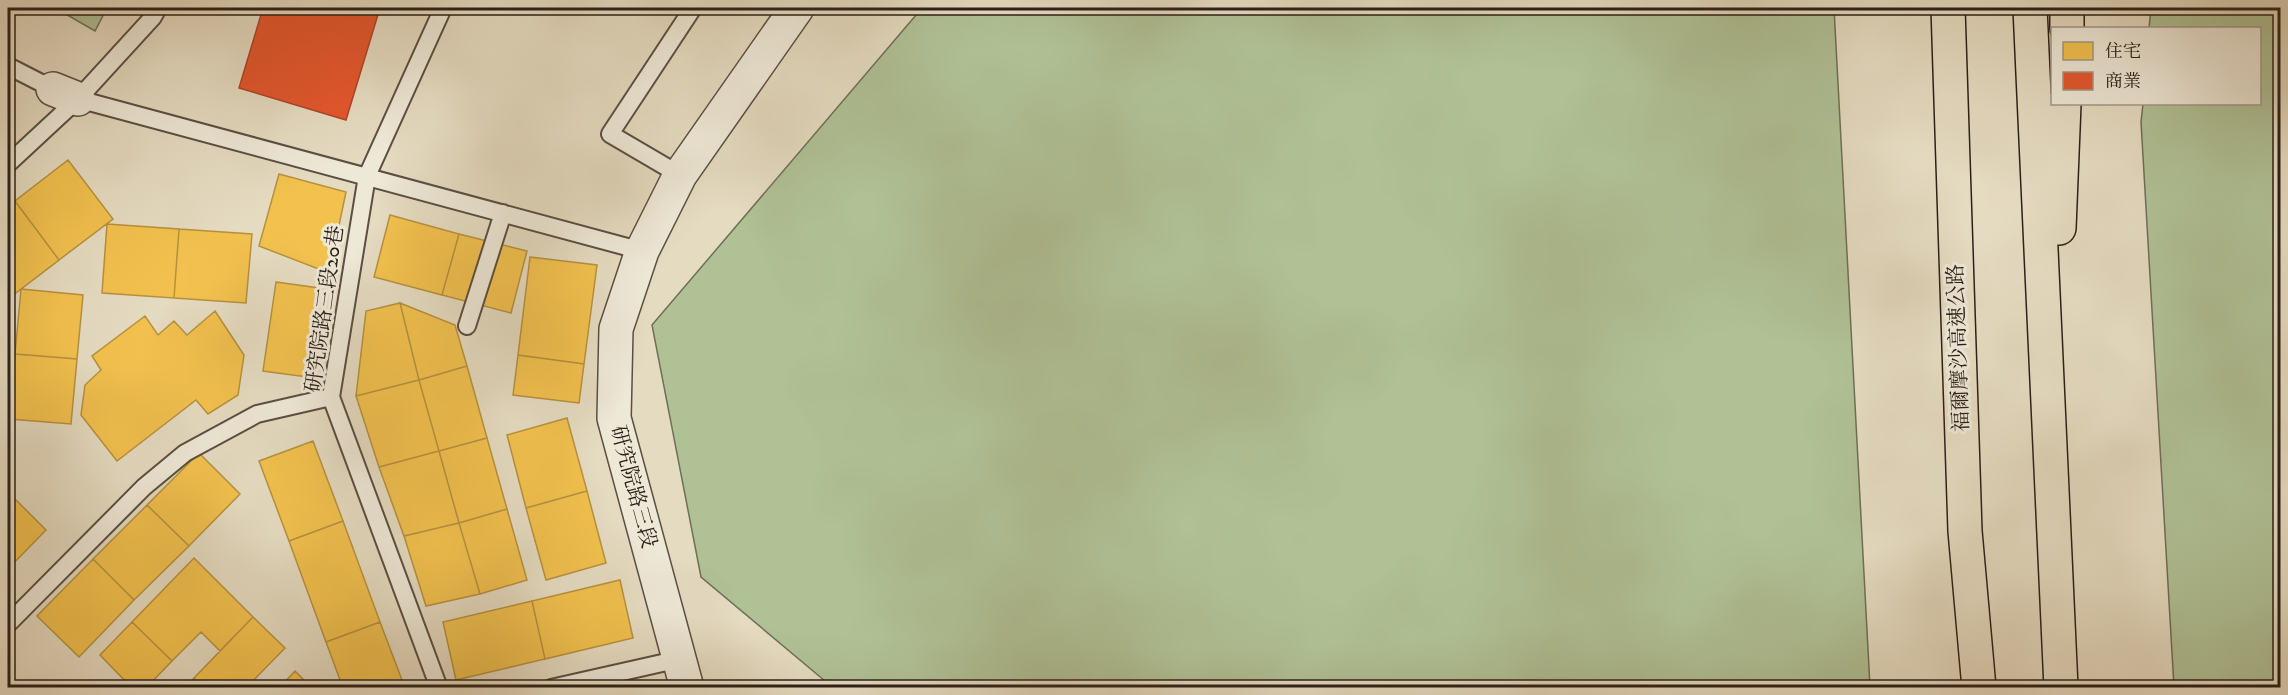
<svg xmlns="http://www.w3.org/2000/svg" width="2288" height="695" viewBox="0 0 2288 695" font-family="'IM FELL DW Pica','Noto Serif TC',serif">
<style>
.green{fill:#b0c196;stroke:#6e7057;stroke-width:1.5}
.homes{fill:#f2c14e;stroke:#b6913e;stroke-width:1.5}
.shops{fill:#e4572e;stroke:#ac4627;stroke-width:1.5}
.lines{fill:none;stroke-linecap:round;stroke-linejoin:round}
.service-casing{stroke:#5a4f42;stroke-width:20}
.minor-casing{stroke:#5a4f42;stroke-width:36}
.motorway-casing{stroke:#2b2018;stroke-width:36}
.service{stroke:#eee8d7;stroke-width:16}
.minor{stroke:#eee8d7;stroke-width:33}
.motorway{stroke:#e5dbc1;stroke-width:33}
.labels{text-anchor:middle;dominant-baseline:central;stroke-width:6;stroke-linejoin:round;paint-order:stroke}
.street-label{font-size:21px;fill:#2b2018;stroke:#eee8d7}
</style>
<rect width="100%" height="100%" fill="#e5dbc1"/>
<filter id="stains"><feTurbulence type="fractalNoise" baseFrequency=".00333" numOctaves="4"/><feColorMatrix values="0 0 0 0 .2 0 0 0 0 .09 0 0 0 0 .02 0 0 0 .5 -.17"/></filter>
<radialGradient id="worn" r=".72"><stop offset=".6" stop-color="#630" stop-opacity="0"/><stop offset="1" stop-color="#630" stop-opacity=".3"/></radialGradient>
<!-- green -->
<path class="green" d="M55 8H107L95 31Z
M922 8H1834L1870 687H825V681L701 577 652 325Z
M2151 8H2280V687H2174L2141 122 2143 104H2260V28H2149Z"/>
<!-- homes -->
<path class="homes" d="M68 160 113 219 59 260 15 201Z
M279 174 346 192 329 273 259 246Z
M15 201 59 260 8 299V206Z
M390 215 459 234 442 295 374 277Z
M107 224 179 229 174 298 102 293Z
M179 229 252 234 246 303 174 298Z
M459 234 527 251 511 313 442 295Z
M530 257 597 265 584 364 518 355Z
M276 282 319 288 307 377 263 371Z
M21 289 83 295 77 359 15 354Z
M400 303 419 380 356 396 366 311Z
M400 303 455 325 467 366 419 380Z
M215 311 244 355 238 395 208 414 196 400 117 461 81 415 85 385 101 370 92 356 145 316 158 335 174 321 187 335Z
M15 354 77 359 71 424 9 419Z
M518 355 584 364 579 403 513 395Z
M467 366 487 438 439 451 419 380Z
M419 380 439 451 379 467 356 396Z
M567 418 587 491 526 508 507 435Z
M487 438 507 509 459 523 439 451Z
M313 441 343 521 289 541 259 461Z
M439 451 459 523 404 536 379 467Z
M199 453 240 494 189 546 147 505Z
M587 491 606 563 546 580 526 508Z
M8 492 46 530 8 569Z
M147 505 189 546 134 600 93 559Z
M507 509 527 580 480 594 459 523Z
M343 521 380 622 326 642 289 541Z
M459 523 480 594 426 606 404 536Z
M194 558 253 617 220 651 201 632 172 661 132 622Z
M93 559 134 600 79 657 37 616Z
M620 580 633 638 545 659 532 601Z
M532 601 545 659 456 680 443 622Z
M253 617 285 648 246 688H204L194 678Z
M132 622 172 661 146 688H132L100 655Z
M380 622 405 688H343L326 642Z
M295 671 312 688H279Z
M194 678 204 688H184Z"/>
<!-- shops -->
<path class="shops" d="M263 8H380L346 120 239 88Z"/>
<g class="lines">
<defs>
<path id="service" d="M8 66 53 89
M78 99 642 251
M8 164 78 99 153 17 158 8
M680 175 610 134 693 8
M467 326 503 213
M8 624 144 487 185 453 257 414 331 397
M8 687V688
M439 688 331 397 367 176 443 8
M551 688 680 659"/>
<path id="minor" d="M53 89 78 99
M687 688 614 418 616 329 642 251 680 175 797 8"/>
<path id="motorway" d="M1948 8 1965 531 1979 688
M2030 8 2061 688
M2067 28V8
M2059 228 2064 104"/>
</defs>
<!-- service casing -->
<use href="#service" class="service-casing"/>
<!-- minor casing -->
<use href="#minor" class="minor-casing"/>
<!-- motorway casing -->
<use href="#motorway" class="motorway-casing"/>
<!-- service -->
<use href="#service" class="service"/>
<!-- minor -->
<use href="#minor" class="minor"/>
<!-- motorway -->
<use href="#motorway" class="motorway"/>
</g>
<g class="labels">
<!-- street labels -->
<g class="street-label">
<text transform="translate(325 309) rotate(-82)">研究院路三段20巷</text>
<text transform="translate(1959 348) rotate(-92)">福爾摩沙高速公路</text>
<text transform="translate(633 487) rotate(75)">研究院路三段</text>
</g>
</g>
<!-- margin -->
<rect width="2288" height="695" fill="none" stroke="#e5dbc1" stroke-width="30"/>
<rect x="9" y="9" width="2270" height="677" fill="none" stroke="#2b2018" stroke-width="3"/>
<rect x="15" y="15" width="2258" height="665" fill="none" stroke="#2b2018" stroke-width="1.5"/>
<!-- legend -->
<rect x="2051" y="27" width="210" height="78" fill="#eee8d7" stroke="#a0988b" stroke-width="1.5"/>
<rect x="2063" y="42" width="30" height="18" fill="#f2c14e" stroke="#a0988b" stroke-width="1.5"/>
<text x="2105" y="57" font-size="18" fill="#2b2018">住宅</text>
<rect x="2063" y="72" width="30" height="18" fill="#e4572e" stroke="#a0988b" stroke-width="1.5"/>
<text x="2105" y="87" font-size="18" fill="#2b2018">商業</text>
<rect width="100%" height="100%" filter="url(#stains)"/>
<rect width="100%" height="100%" fill="url(#worn)"/>
</svg>
